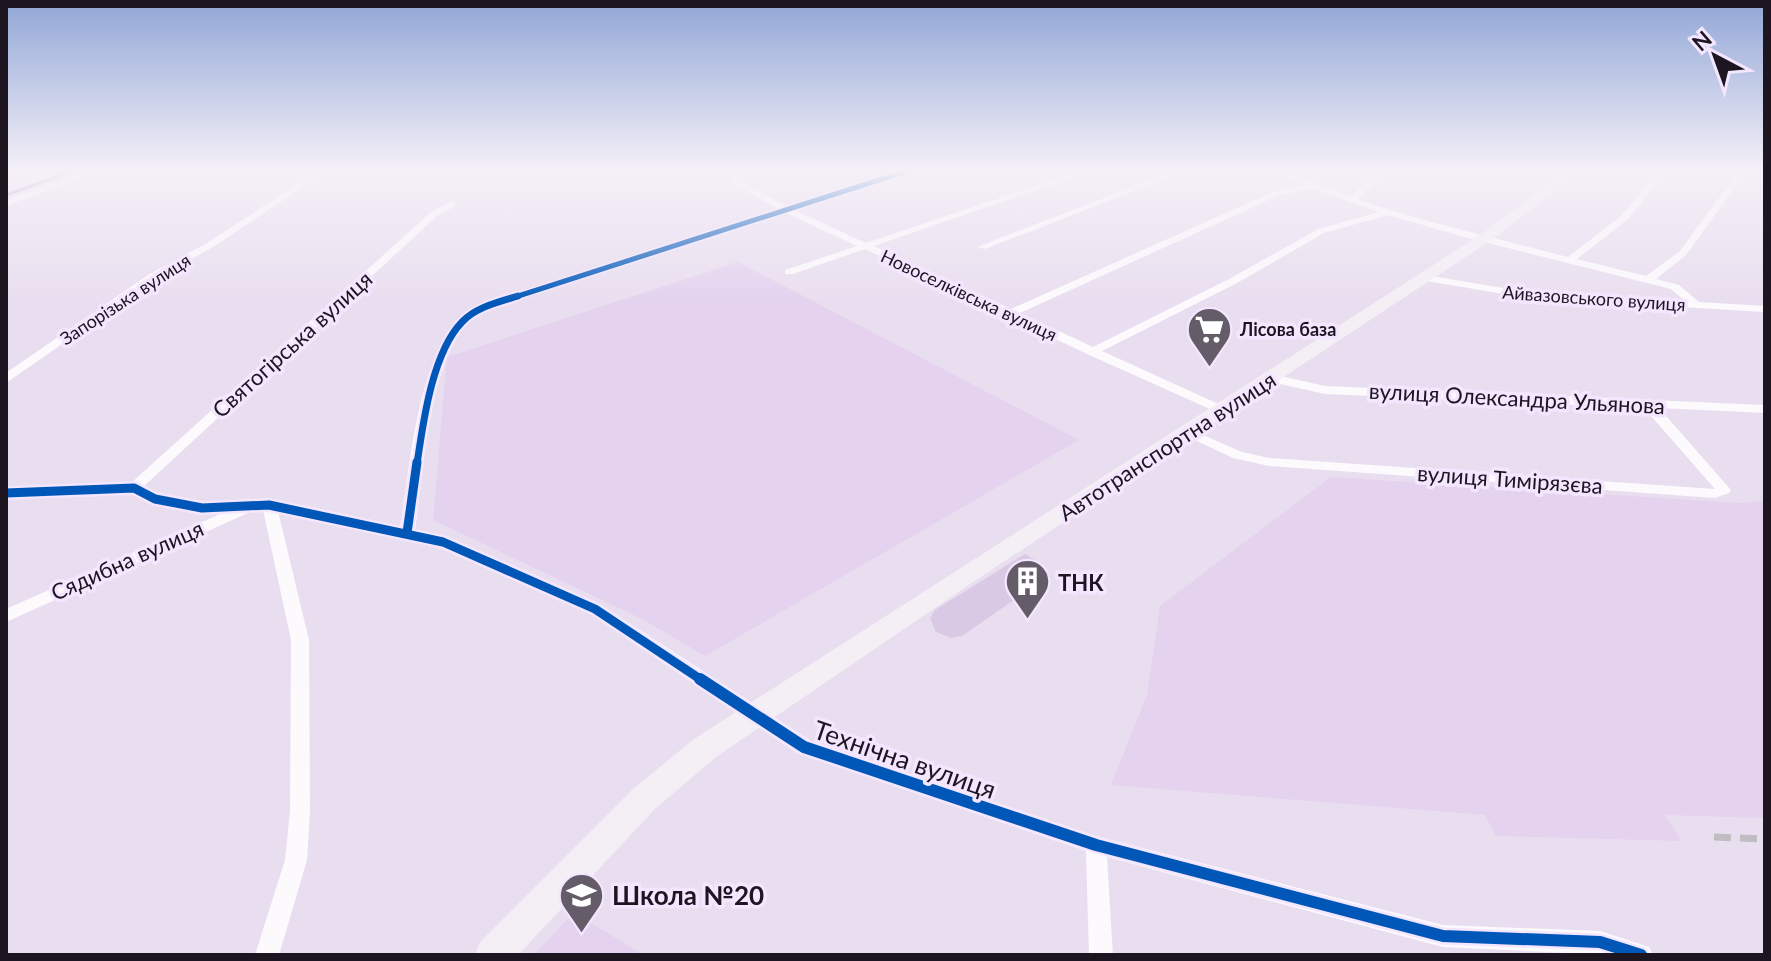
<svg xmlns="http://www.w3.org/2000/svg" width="1771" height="961" viewBox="0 0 1771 961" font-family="Lato,sans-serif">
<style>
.built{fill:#e4d2ee}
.green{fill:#dac9e4}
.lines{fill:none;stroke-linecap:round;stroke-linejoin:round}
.stream{stroke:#ae94bc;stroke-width:3}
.minor{fill:#fcfafd;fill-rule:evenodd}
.secondary{fill:#f3eff5;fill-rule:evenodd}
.rail{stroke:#bfbdc1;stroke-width:7;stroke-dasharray:17 9;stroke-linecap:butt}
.cycleway-far3-casing{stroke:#f5e6ff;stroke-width:8}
.cycleway-far2-casing{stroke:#f5e6ff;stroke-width:11}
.cycleway-far1-casing{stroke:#f5e6ff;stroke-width:14}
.cycleway-casing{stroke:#f5e6ff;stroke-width:17}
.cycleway-far3{stroke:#0057b8;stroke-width:5}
.cycleway-far2{stroke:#0057b8;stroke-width:7}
.cycleway-far1{stroke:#0057b8;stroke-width:9}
.cycleway{stroke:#0057b8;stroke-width:12}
.labels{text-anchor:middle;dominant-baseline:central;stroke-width:7;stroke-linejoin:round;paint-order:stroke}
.far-street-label{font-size:18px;fill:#1d1621;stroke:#f5e6ff}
.far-poi-label{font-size:18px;font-weight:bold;fill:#1d1621;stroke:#f5e6ff;text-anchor:start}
.street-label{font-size:22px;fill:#1d1621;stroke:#f5e6ff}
.poi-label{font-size:22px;font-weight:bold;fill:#1d1621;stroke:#f5e6ff;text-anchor:start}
.near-street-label{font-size:26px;fill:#1d1621;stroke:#f5e6ff}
.near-poi-label{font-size:26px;font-weight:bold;fill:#1d1621;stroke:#f5e6ff;text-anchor:start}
</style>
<rect width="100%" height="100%" fill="#e9deef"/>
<!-- built -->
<path class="built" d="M738 262 1079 440 705 656 642 619 433 520 447 357Z
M1331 477 1738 503 1765 501V818L1665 815 1682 841 1496 836 1485 815 1111 785 1147 695 1160 606Z
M574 912 643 955H534Z"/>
<!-- green -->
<path class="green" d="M1025 554 1037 561 1030 589 962 636 951 638 936 632 930 618 935 610Z"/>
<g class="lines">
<!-- stream -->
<path class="stream" d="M6 195 79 169"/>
<!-- minor -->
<path class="minor" d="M92 169H104L6 206V200Z
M320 169H330L213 247 156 279 6 383V373L148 275 207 243Z
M741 169H750L740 179 742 182 787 207 904 169H917L794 210 866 243 1085 169H1097L874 246 1011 309 1277 190 1305 186 1269 169H1280L1351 197 1379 169H1388L1358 200 1424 220 1568 257 1621 216 1660 169H1668L1627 220 1577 259 1646 276 1680 251 1740 169H1748L1686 255 1656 279 1679 285 1699 302 1765 306V312L1528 298 1421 280V276L1425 275 1528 292 1685 301 1671 289 1468 238 1388 215 1324 233 1237 283 1102 351 1225 407 1227 410 1221 414 1087 354 865 249 793 274H785V270L857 246 786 213 488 309C479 314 469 319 463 328 428 376 423 472 415 531L448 539 601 605 811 741 1096 836 1443 925 1600 931 1649 947 1653 955H1606L1443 947 1107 857 1113 955H1089L1086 851 797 753 589 613 439 546 278 511 309 640 310 811 307 860 279 955H255L285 860 290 811 291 640 263 510H250L248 513 6 622V609L227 511 202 513 155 503 132 492 6 497V489L130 484 431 212 452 201 456 204 455 206 437 216 143 487 159 495 202 503 269 501 400 528C410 467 416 372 455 323 461 315 471 310 480 305L779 209 736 186 731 179ZM1314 189 1379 212 1318 229 1229 279 1093 347 1020 313 1282 194Z
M1178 169H1190L985 249 977 247Z
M1271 374 1325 386 1765 405V413L1659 408 1731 490 1729 493 1715 498 1269 466 1233 458 1180 433 1182 430H1192L1242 452 1269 458 1715 489 1644 408 1325 394 1267 381 1265 378Z"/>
<!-- secondary -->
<path class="secondary" d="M1569 169H1583L1490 241 973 582 716 757 655 809 518 955H475L480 942 633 789 694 739 1480 235Z"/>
<!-- rail -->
<path class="rail" d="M1714 837 1765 839"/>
<defs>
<path id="cycleway-far3" d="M512 298 913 169"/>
<path id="cycleway-far2" d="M417 464C423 423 432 353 462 322 476 307 499 302 518 296"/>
<path id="cycleway-far1" d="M6 493 134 488 155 499 202 508 269 505 443 542 595 609 703 681
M407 533 417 462"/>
<path id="cycleway" d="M700 679 804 747 1096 845 1443 936 1600 942 1641 955"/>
</defs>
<!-- cycleway-far3 casing -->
<use href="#cycleway-far3" class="cycleway-far3-casing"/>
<!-- cycleway-far2 casing -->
<use href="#cycleway-far2" class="cycleway-far2-casing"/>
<!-- cycleway-far1 casing -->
<use href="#cycleway-far1" class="cycleway-far1-casing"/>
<!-- cycleway casing -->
<use href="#cycleway" class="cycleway-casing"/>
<!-- cycleway-far3 -->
<use href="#cycleway-far3" class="cycleway-far3"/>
<!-- cycleway-far2 -->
<use href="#cycleway-far2" class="cycleway-far2"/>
<!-- cycleway-far1 -->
<use href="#cycleway-far1" class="cycleway-far1"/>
<!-- cycleway -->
<use href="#cycleway" class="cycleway"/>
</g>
<!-- sky -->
<linearGradient id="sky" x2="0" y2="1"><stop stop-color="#91a7d6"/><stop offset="0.56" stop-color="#f5f0f8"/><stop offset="1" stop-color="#f5f0f8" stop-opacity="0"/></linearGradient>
<rect width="1771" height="304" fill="url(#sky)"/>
<!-- icons -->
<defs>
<symbol id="supermarket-pin" viewBox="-11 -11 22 30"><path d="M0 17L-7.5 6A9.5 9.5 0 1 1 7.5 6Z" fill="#645c69" stroke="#f5e6ff"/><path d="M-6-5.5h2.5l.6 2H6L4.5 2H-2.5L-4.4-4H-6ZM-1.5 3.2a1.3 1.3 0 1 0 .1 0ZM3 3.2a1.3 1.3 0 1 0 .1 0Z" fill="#fff"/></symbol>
<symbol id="building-pin" viewBox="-11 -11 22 30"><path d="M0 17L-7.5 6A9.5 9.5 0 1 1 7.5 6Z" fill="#645c69" stroke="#f5e6ff"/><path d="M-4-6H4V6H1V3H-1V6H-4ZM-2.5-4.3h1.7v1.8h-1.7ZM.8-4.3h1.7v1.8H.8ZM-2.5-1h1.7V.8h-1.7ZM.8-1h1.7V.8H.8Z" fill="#fff"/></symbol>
<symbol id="school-pin" viewBox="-11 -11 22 30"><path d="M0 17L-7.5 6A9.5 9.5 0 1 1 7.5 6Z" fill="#645c69" stroke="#f5e6ff"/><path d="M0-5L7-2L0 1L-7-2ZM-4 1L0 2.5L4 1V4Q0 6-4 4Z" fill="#fff"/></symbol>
</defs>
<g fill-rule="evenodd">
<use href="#supermarket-pin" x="1184" y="304" width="51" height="69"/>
<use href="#building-pin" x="1002" y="556" width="51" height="69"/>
<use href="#school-pin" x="556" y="870" width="51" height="69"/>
</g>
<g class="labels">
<!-- far-street labels -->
<g class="far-street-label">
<text transform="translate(969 295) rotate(25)">Новоселківська вулиця</text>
<text transform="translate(1594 298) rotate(4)">Айвазовського вулиця</text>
<text transform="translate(125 299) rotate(-33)">Запорізька вулиця</text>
</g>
<!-- far-poi labels -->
<g class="far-poi-label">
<text x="1240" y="329">Лісова база</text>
</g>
<!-- street labels -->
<g class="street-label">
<text transform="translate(292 344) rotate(-42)">Святогірська вулиця</text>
<text transform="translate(1517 398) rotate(3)">вулиця Олександра Ульянова</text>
<text transform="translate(1167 446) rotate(-33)">Автотранспортна вулиця</text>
<text transform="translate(1510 479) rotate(4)">вулиця Тимірязєва</text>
<text transform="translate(127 560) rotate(-24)">Сядибна вулиця</text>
</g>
<!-- poi labels -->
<g class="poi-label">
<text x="1058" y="582">ТНК</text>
</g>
<!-- near-street labels -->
<g class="near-street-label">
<text transform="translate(905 759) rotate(19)">Технічна вулиця</text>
</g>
<!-- near-poi labels -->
<g class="near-poi-label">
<text x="612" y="895">Школа №20</text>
</g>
</g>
<!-- border -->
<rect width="1771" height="961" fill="none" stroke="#1d1621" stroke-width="16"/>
<!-- north arrow -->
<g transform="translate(1715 56) rotate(319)" stroke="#f5e6ff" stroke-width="6" paint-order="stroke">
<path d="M0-6L14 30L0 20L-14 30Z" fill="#1d1621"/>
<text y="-12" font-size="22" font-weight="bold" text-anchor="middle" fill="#1d1621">N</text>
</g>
</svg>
